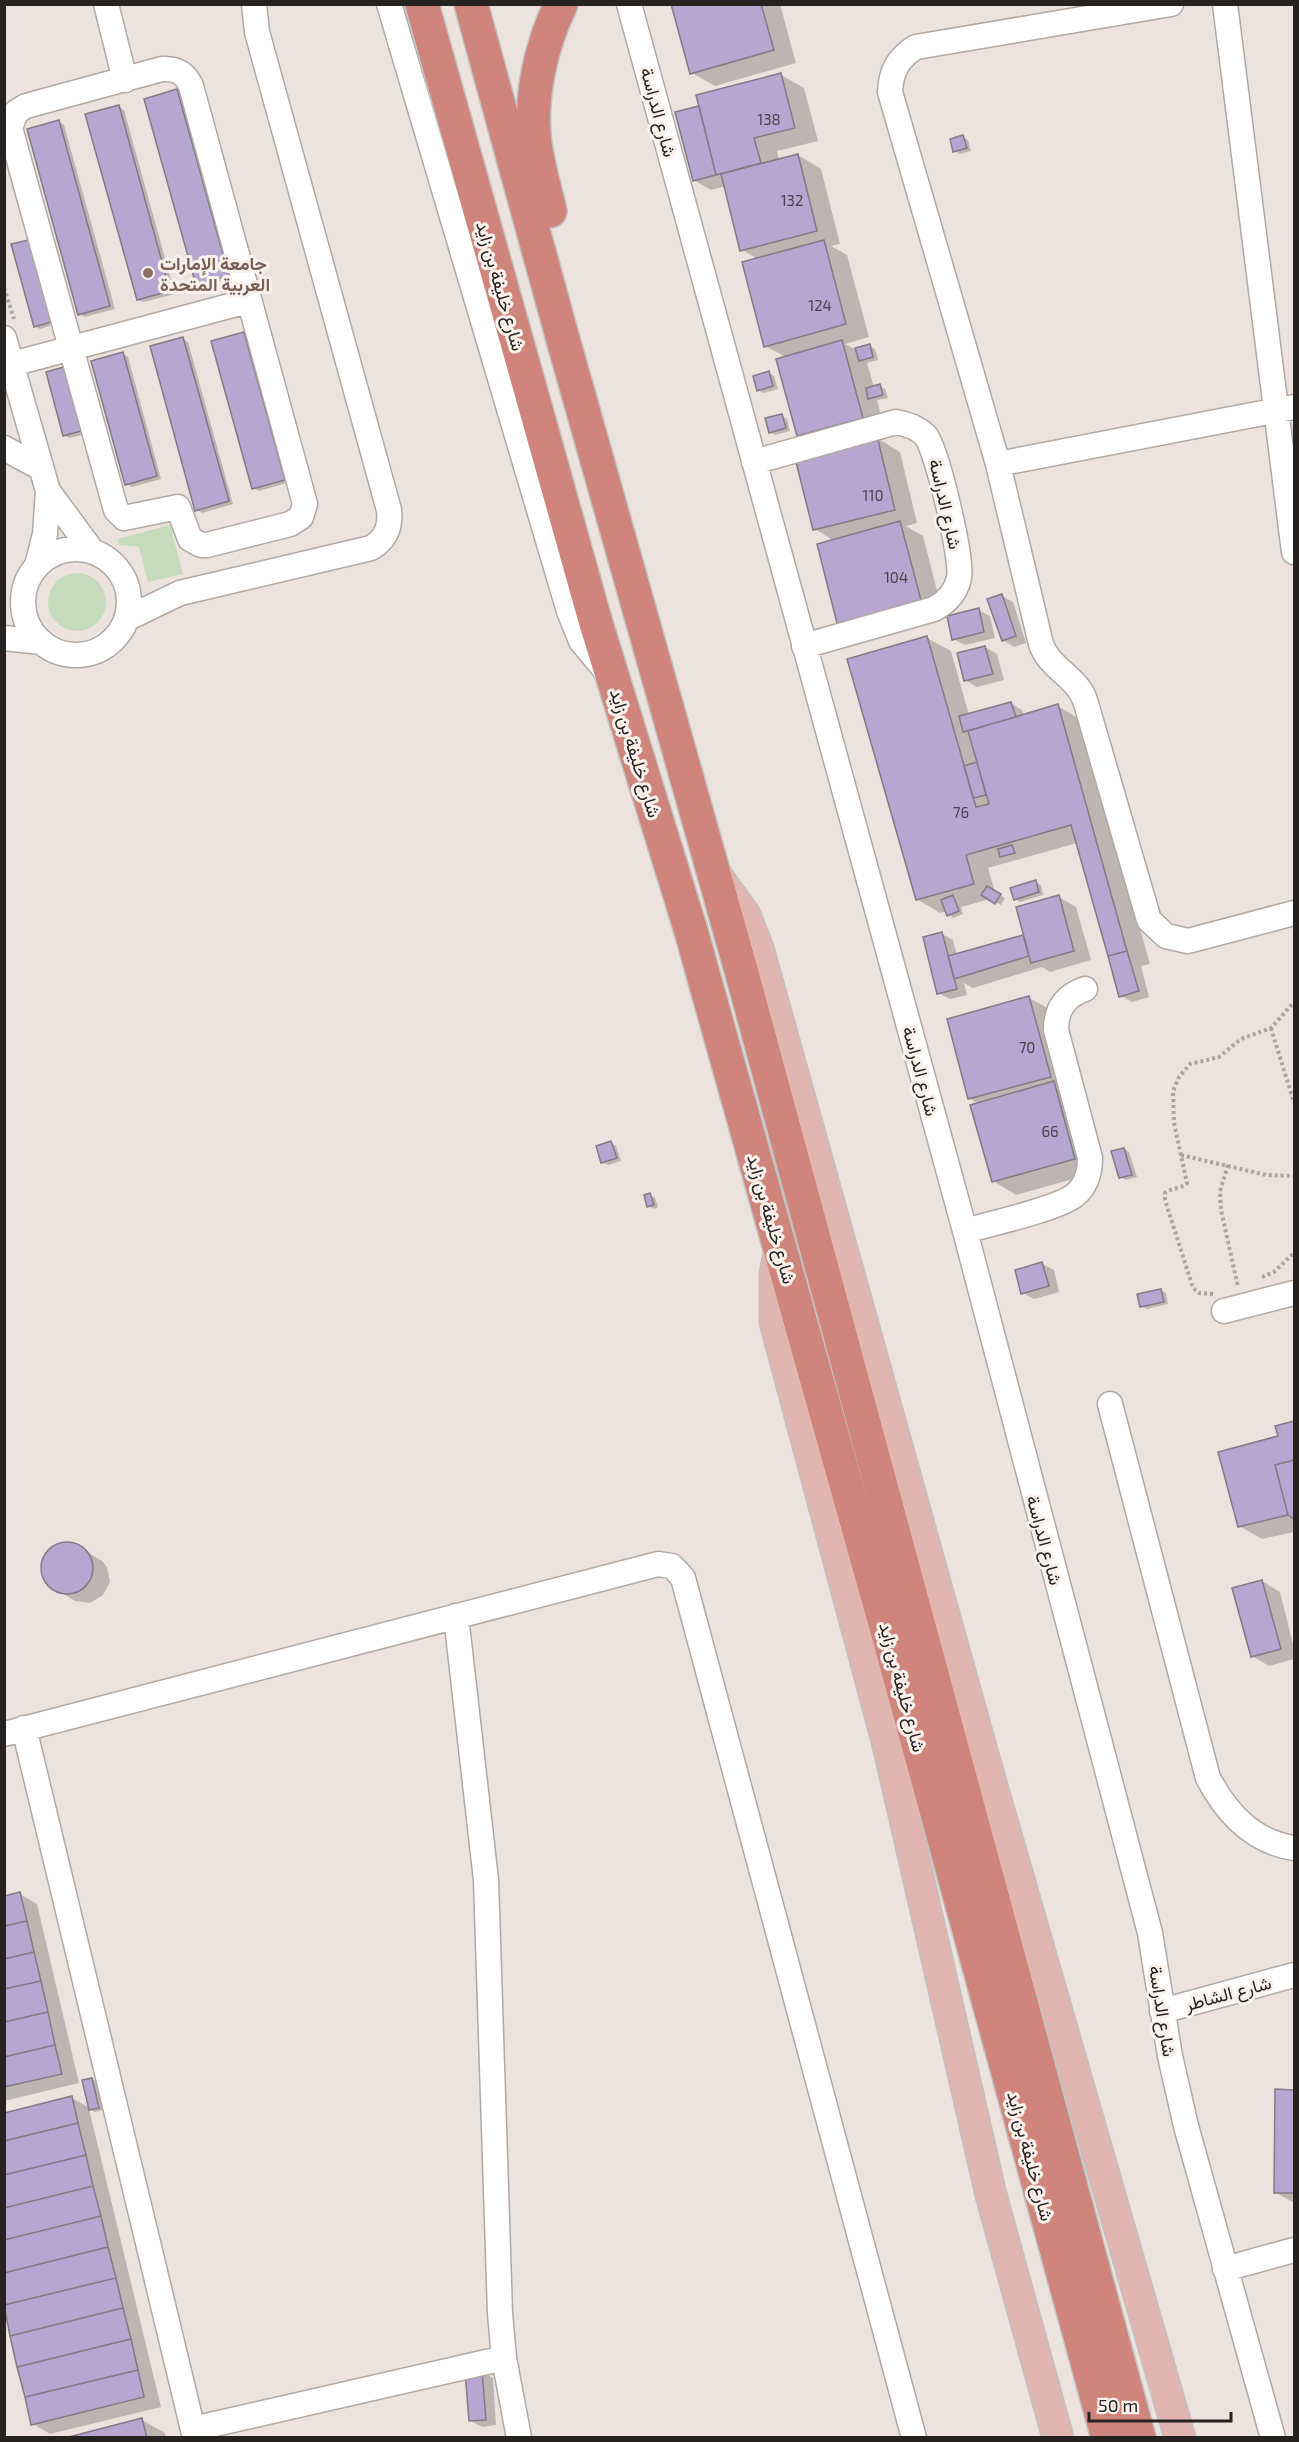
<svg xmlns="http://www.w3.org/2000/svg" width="1299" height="2442" viewBox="0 0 1299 2442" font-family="'Exo 2',Vazirmatn,sans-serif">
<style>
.green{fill:#c6dbbb}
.shadow{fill:#0003}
.building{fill:#b7a5d2;stroke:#7f7c83;stroke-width:1.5}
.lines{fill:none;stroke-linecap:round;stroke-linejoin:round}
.minor-casing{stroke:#b1a8a4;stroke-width:27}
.major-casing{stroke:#c2c1c1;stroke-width:33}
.highway-casing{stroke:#c2c1c1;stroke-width:36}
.path{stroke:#aaa3a0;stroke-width:4;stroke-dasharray:3 3;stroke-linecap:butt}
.minor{stroke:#fff;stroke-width:24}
.major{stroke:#e2b6b0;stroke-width:30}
.highway{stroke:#cf857b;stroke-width:33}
.education-dot{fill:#8d6e63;stroke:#faf0ec;stroke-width:2}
.labels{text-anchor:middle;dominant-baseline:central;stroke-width:6;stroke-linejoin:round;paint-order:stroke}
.number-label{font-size:15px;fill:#4a434c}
.street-label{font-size:18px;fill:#252220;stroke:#faf0ec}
.education-label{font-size:18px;font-weight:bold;fill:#785e54;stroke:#faf0ec;text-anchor:start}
</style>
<rect width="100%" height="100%" fill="#ece3df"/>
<!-- green -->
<path class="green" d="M170 525 183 574 148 582 139 547 119 545 117 539Z
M48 602a29 29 0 1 1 58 0a29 29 0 1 1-58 0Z"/>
<!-- shadow -->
<path class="shadow" d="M673 4H780L796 63 715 86 692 73Z
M781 75 804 88 818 141 777 151 779 160 798 155 821 169 840 244 831 246 847 255 869 337 845 344 858 351 870 346 875 349 878 360 867 363 874 387 880 386 885 389 888 398 877 400 885 431 822 448 799 435 786 357 765 346 758 259 742 250 726 186 711 190 694 180 700 107Z
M176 91 182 94 232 273 199 283V286Z
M118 107 124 110 175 294 144 302 138 300Z
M59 122 64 125 115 309 85 317 80 314Z
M963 137 968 140 971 151 960 154 954 151Z
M29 241 56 324 40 329 35 326Z
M233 276V278L200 286Z
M244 333 249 336 290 482 259 491 254 488Z
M183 339 188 342 233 504 202 513 197 510Z
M123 354 128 357 161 479 132 487 126 484Z
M63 369 69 372 85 434 69 438 64 435Z
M769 373 774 376 778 389 764 393 758 390Z
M781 416 787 419 790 431 775 435 770 432Z
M877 438 900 452 917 523 906 526 923 536 944 618 863 639 834 541 815 529Z
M1002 596 1013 602 1026 643 1014 647 1003 640Z
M978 610 990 616 995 638 965 645 953 639Z
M927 638 951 651 969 715 1011 703 1022 710 1024 716 1058 706 1081 720 1150 964 1141 966 1149 997 1132 1002 1121 996 1077 843 988 868 995 892 1005 898 1001 905 990 899 961 907 963 914 953 918 947 911 940 913 917 899Z
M985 647 997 654 1004 680 977 687 965 680Z
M1035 882 1041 885 1043 895 1020 902 1015 899Z
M1059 897 1076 907 1091 960 1050 972 1042 967 973 988 964 983 967 995 950 999 938 993 942 934 953 940 957 955 1025 936Z
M1029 998 1053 1011 1098 1172 1016 1195 993 1181 979 1104 969 1098Z
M611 1143 616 1146 621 1161 608 1165 602 1162Z
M1124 1149 1129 1152 1137 1177 1126 1180 1120 1177Z
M650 1195 655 1198 658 1207 654 1209 649 1206Z
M1042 1264 1054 1270 1059 1292 1034 1299 1023 1293Z
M1160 1290 1166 1293 1168 1304 1147 1309 1141 1306Z
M1294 1423V1532L1262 1539 1239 1526 1280 1437 1277 1427Z
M62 1544 77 1546 102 1561 107 1567 110 1582 103 1595 90 1603 75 1601 51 1586 43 1573 45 1558 49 1552Z
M1262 1581 1280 1592 1294 1648V1659L1269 1666 1252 1656Z
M20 1894 37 1904 79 2083 4 2101V1897Z
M92 2079 97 2082 103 2110 95 2112 89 2109 161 2407 50 2434 33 2424 72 2098 90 2108Z
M1277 2091H1294V2203L1275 2192Z
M481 2371 493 2378 496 2425 482 2427 470 2420Z
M142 2420 165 2433 166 2438H71Z"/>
<!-- building -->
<path class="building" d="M671 4H761L774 50 690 74Z
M781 73 795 128 754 138 761 163 716 175 696 95Z
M177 89 229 276 196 285 144 99Z
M119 105 170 291 137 300 85 114Z
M699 106 716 175 693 181 675 112Z
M59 120 110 306 78 315 27 129Z
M963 135 967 148 953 152 950 139Z
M798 154 817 231 740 251 721 174Z
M29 240 51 322 34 327 11 244Z
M824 240 846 324 764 347 742 262Z
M244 332 285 480 252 489 211 341Z
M183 337 229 501 195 511 150 346Z
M842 340 863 418 797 436 776 359Z
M870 344 873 357 859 361 855 348Z
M123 352 157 476 125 485 91 361Z
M64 367 81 431 63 436 46 372Z
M769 371 773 386 757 391 753 376Z
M880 384 883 395 868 399 866 388Z
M782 414 786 428 769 433 765 418Z
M877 436 895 510 813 530 795 458Z
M900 521 922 604 838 627 817 544Z
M1002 594 1016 636 1002 641 987 599Z
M979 608 984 632 952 640 947 616Z
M927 636 976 807 989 804 968 731 1058 704 1127 951 1108 956 1071 825 966 855 974 884 916 900 847 659Z
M985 646 993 674 964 681 957 653Z
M1011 702 1016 717 963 732 959 716Z
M977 762 986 795 973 798 964 766Z
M1012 845 1015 853 1000 857 998 849Z
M1036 880 1039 892 1014 900 1010 888Z
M987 886 1001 894 995 904 981 895Z
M953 895 959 911 947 916 941 900Z
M1059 895 1074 951 1031 963 1016 907Z
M942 932 957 989 937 994 923 937Z
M1023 935 1029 956 954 979 948 956Z
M1127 951 1139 991 1119 997 1108 956Z
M1029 996 1051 1077 968 1099 947 1019Z
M1054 1081 1075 1159 992 1182 970 1105Z
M611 1141 617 1158 601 1163 596 1146Z
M1124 1148 1132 1175 1119 1178 1111 1151Z
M650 1193 654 1205 647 1207 644 1195Z
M1042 1262 1049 1286 1021 1294 1015 1270Z
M1161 1289 1164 1302 1140 1307 1137 1294Z
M1294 1421V1460L1275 1465 1288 1515 1238 1527 1218 1452 1278 1436 1275 1426Z
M1294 1460V1519L1288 1515 1275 1465Z
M41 1568a26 26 0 1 1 52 0a26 26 0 1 1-52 0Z
M1262 1580 1281 1649 1251 1657 1232 1588Z
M20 1892 27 1921 4 1926V1896Z
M27 1921 34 1952 4 1959V1926Z
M34 1952 41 1981 4 1989V1959Z
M41 1981 48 2012 4 2022V1989Z
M48 2012 55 2045 4 2057V2022Z
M55 2045 62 2074 4 2087V2057Z
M92 2078 99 2108 89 2110 82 2080Z
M1275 2089 1294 2090V2193H1274Z
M72 2096 78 2123 4 2141V2113Z
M78 2123 86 2155 4 2175V2141Z
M86 2155 93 2186 4 2208V2175Z
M93 2186 101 2216 4 2240V2208Z
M101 2216 108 2247 4 2273V2240Z
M108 2247 116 2278 4 2305V2273Z
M116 2278 123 2308 10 2336 4 2305Z
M123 2308 131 2339 17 2367 10 2336Z
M131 2339 138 2370 25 2397 17 2367Z
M138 2370 144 2397 31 2425 25 2397Z
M482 2370 486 2420 469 2421 465 2371Z
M142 2418 147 2438H65Z"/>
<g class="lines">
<defs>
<path id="minor" d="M106 4 125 80
M389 4 569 611 581 641 607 672
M629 4 965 1231 1150 1933 1170 2056 1186 2126 1273 2438
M1171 4 916 47C898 58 891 71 890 92L998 464 1041 644C1049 668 1076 676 1085 700L1149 920 1166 936 1188 941 1294 913
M1225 4 1294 552
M162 69C177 68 185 73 191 86L305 504 301 517 290 524 207 545H201L190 539 178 507 124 518 116 510 10 128 16 112 26 106Z
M4 338 48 491 45 534 37 566
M12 364 248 301
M4 448 41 468
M754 462 896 422C907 424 917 427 925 435 937 448 963 560 959 578 956 592 947 602 934 609L804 646
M998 464 1294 407
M48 491 93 552
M23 602a53 53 0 1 1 106 0a53 53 0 1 1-106 0Z
M126 619 180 593 371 548C386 539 391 527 389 510L257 32 254 4
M4 638 41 642
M965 1231C989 1224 1058 1209 1075 1195 1086 1186 1090 1172 1090 1158L1056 1030C1056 1009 1065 996 1085 989
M1224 1311 1294 1293
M1110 1404 1208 1778C1227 1814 1253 1842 1294 1848
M456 1616 486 1880 500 2313 504 2358 519 2438
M24 1728 195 2438
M4 1734 658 1564 672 1566 683 1578 914 2438
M1162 2011 1294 1975
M1225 2269 1294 2250
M193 2429 504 2358"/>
<path id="major" d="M717 876 745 915 758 948 986 1765 1180 2438
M780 1249 775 1273V1322L888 1745 991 2195 1058 2438"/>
<path id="highway" d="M422 4 595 620 691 931 888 1634 1108 2438
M471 4 562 336 743 977 1139 2438
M550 211C545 189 538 166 535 144 529 98 541 45 561 4"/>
</defs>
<!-- minor casing -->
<use href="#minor" class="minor-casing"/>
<!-- major casing -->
<use href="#major" class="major-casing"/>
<!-- highway casing -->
<use href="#highway" class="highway-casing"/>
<!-- path -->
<path class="path" d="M4 288 14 319
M1271 1028 1294 1103
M1181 1155 1266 1175 1294 1176
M1228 1165 1220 1191 1221 1210 1238 1287
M1262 1277 1274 1272 1294 1253
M1213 1294 1199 1293 1193 1288 1165 1200V1193C1172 1187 1182 1189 1187 1183L1174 1123 1173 1091 1179 1077 1190 1064 1219 1057 1241 1039 1271 1028 1294 1002"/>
<!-- minor -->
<use href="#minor" class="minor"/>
<!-- major -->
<use href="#major" class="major"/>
<!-- highway -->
<use href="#highway" class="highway"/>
</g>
<!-- markers -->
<circle class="education-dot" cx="148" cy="273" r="6"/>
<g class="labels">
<!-- number labels -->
<g class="number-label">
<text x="769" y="119">138</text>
<text x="792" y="200">132</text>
<text x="820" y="305">124</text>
<text x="873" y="495">110</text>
<text x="896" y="577">104</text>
<text x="961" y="812">76</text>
<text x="1027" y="1047">70</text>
<text x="1050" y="1131">66</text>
</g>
<!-- street labels -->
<g class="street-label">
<text transform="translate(659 112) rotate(75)">شارع الدراسة</text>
<text transform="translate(501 286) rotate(74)">شارع خليفة بن زايد</text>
<text transform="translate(946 504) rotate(77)">شارع الدراسة</text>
<text transform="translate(636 753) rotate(73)">شارع خليفة بن زايد</text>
<text transform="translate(921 1071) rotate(75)">شارع الدراسة</text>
<text transform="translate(772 1219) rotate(74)">شارع خليفة بن زايد</text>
<text transform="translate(1045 1540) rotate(75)">شارع الدراسة</text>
<text transform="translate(903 1687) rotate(75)">شارع خليفة بن زايد</text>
<text transform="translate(1228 1993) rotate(-15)">شارع الشاطر</text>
<text transform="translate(1163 2011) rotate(81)">شارع الدراسة</text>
<text transform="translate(1031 2156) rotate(75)">شارع خليفة بن زايد</text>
</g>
<!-- education labels -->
<g class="education-label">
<text x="160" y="263">جامعة الإمارات<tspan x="160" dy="21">العربية المتحدة</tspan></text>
</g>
</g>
<!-- border -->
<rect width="1299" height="2442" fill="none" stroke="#252220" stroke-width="12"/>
<!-- scale -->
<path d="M1089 2412v9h142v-9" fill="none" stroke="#252220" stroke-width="3"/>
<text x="1098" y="2412" font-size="18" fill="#252220" stroke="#faf0ec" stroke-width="4.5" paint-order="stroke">50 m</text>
</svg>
